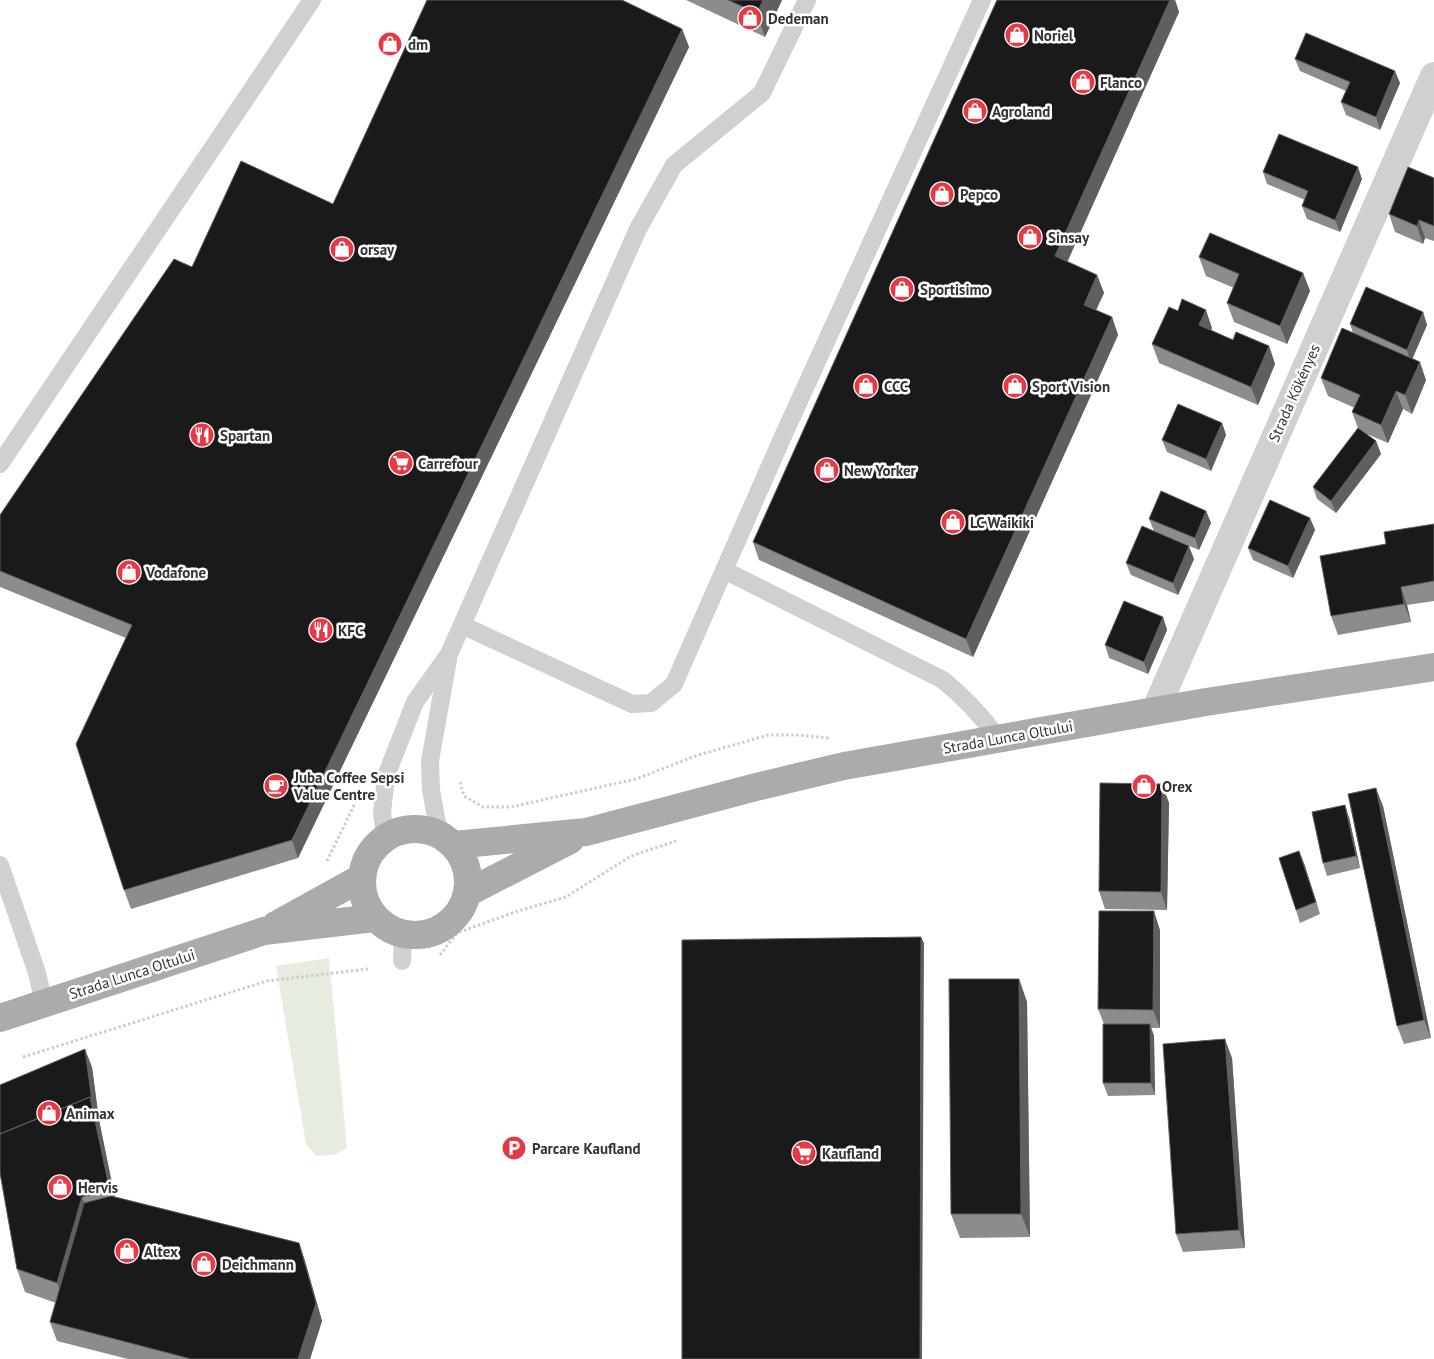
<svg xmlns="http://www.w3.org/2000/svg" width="1434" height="1359" viewBox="0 0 1434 1359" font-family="'PT Sans',sans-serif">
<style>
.green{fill:#e6ecdf}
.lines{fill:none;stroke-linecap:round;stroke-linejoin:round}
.path{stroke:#cdcdcd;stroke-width:3;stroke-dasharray:2.5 2.5;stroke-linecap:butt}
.service{stroke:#d0d0d0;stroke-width:18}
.minor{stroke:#d0d0d0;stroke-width:28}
.primary{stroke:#ababab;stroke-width:28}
.wall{fill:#8c8c8c}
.shaded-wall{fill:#5f5f5f}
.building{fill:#1a1a1a;stroke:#5f5f5f}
.labels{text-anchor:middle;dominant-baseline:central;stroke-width:5;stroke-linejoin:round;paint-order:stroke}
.poi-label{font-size:15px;font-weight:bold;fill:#333;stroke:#fff;text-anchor:start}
.street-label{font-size:15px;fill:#333;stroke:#fff}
</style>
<rect width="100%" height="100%" fill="#fff"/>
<!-- green -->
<path class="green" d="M329 958 347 1148 334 1155 316 1156 306 1144 276 966Z"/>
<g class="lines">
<!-- path -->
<path class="path" d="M460 782 464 796 483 807H511L636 779 698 755 768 735H799L829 738
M327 861 358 797
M440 955 457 933 518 911 566 897 631 856 676 841
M23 1057 267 981 368 969"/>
<!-- service -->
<path class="service" d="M0 464 312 0
M724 570 943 680C965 698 981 715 998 738
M462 625 632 704 651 703 674 684 784 434 982 0
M439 834 431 790 430 761 448 660
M385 837 382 813 386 776 415 702 449 654 638 229 674 165 762 93 807 0
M0 865 37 973 44 1003
M402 961 403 935"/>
<!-- minor -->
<path class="minor" d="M1155 711 1434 76"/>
<!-- primary -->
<path class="primary" d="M362 882a53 53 0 1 1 106 0a53 53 0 1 1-106 0Z
M454 845 586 832 756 787 844 766 1206 702 1434 667
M467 893 570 840
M276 925 361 878
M0 1018 264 931 374 918"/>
</g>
<!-- wall -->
<path class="wall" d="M686 0H782L765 37Z
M997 0H1175L1179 12 1067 261 1097 275 1104 293 1096 310 1112 317 1118 335 973 657 759 560 753 542Z
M682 29 689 47 298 858 131 909 124 890 126 638 0 587V515L192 267 333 204Z
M1295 59 1400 83 1380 130 1346 115 1341 102 1346 91 1300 71Z
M1263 172 1362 179 1340 232 1307 219 1302 206 1305 200 1267 184Z
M1434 178V241L1425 238 1423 244 1395 232 1389 214Z
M1199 257 1303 273 1310 291 1287 344 1234 322 1227 303 1234 288 1206 276Z
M1423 312 1427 325 1412 359 1426 380 1412 414 1403 409 1388 443 1367 434 1376 441 1381 454 1336 513 1317 499 1313 487 1358 428 1352 412 1355 408 1328 396 1321 378 1353 333 1350 324Z
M1212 328 1211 330 1233 340 1269 346 1275 364 1258 405 1159 363 1152 344Z
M1222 423 1226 435 1211 471 1167 452 1162 440Z
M1206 511 1211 523 1199 550 1154 531 1149 519Z
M1310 518 1315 530 1293 578 1253 560 1248 548Z
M1434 524V601L1407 605 1411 622 1338 635 1331 616 1386 544Z
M1194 559 1178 595 1131 575 1126 563Z
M1163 617 1167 630 1148 674 1109 658 1105 645Z
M1162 784 1169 803 1167 910 1105 909 1099 891Z
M1383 806 1431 1038 1404 1044 1397 1026Z
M1349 817 1360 868 1327 876 1323 863Z
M1304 863 1320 914 1300 923 1296 910Z
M1160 930V1028H1151L1154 1036 1155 1095 1108 1096 1103 1083 1104 1024 1098 1009Z
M1019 979 1027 1002 1030 1237 960 1238 951 1214Z
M1232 1058 1245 1248 1183 1252 1176 1234Z
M92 1067 99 1120 115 1197 299 1243 305 1261 322 1321 310 1359H128L57 1341 50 1322 56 1303 25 1292 17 1269Z"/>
<!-- shaded-wall -->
<path class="shaded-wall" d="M763 0H782L765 37 757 13Z
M1170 0H1175L1179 12 1062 274 1055 256Z
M682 29 689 47 298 858 292 840Z
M1395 71 1400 83 1380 130 1376 117Z
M1358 167 1362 179 1340 232 1335 220Z
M1419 220 1425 238 1423 244 1417 226Z
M1303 273 1310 291 1287 344 1280 326Z
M1097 275 1104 293 1090 323 1084 305Z
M1206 310 1212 328 1206 343 1199 325Z
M1423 312 1427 325 1411 362 1407 350Z
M1112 317 1118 335 973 657 966 639Z
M1269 346 1275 364 1258 405 1251 387Z
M1420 362 1426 380 1412 414 1405 395Z
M1396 391 1403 409 1388 443 1381 425Z
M1222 423 1226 435 1211 471 1206 459Z
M1376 441 1381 454 1336 513 1331 501Z
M1206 511 1211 523 1199 550 1195 538Z
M1310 518 1315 530 1293 578 1288 566Z
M1189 546 1194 559 1178 595 1173 583Z
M1401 587 1407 605 1411 622 1404 604Z
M1163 617 1167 630 1148 674 1144 662Z
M1162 784 1169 803 1167 910 1161 892Z
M1376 788 1383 806 1431 1038 1424 1020Z
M1345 805 1349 817 1360 868 1356 856Z
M1299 851 1304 863 1320 914Z
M1154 911 1160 930V1028L1153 1010Z
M921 937 924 943 922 1359H920Z
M1019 979 1027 1002 1030 1237 1021 1214Z
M1150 1024 1154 1036 1155 1095 1151 1083Z
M1225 1039 1232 1058 1245 1248 1239 1230Z
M85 1049 92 1067 99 1120 118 1214 110 1191 90 1097Z
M82 1197 91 1221 66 1306 57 1283Z
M299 1243 305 1261 322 1321 310 1359H298Z"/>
<!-- building -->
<path class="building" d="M427 0H622L682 29 292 840 124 890 76 744 132 625 0 571V515L174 259 192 267 241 161 333 204Z
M728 0H763L757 13Z
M997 0H1170L1055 256 1097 275 1084 305 1112 317 966 639 753 542Z
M1306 33 1395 71 1376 117 1341 102 1350 82 1295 59Z
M1279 134 1358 167 1335 220 1302 206 1308 191 1263 172Z
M1408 167 1434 178V226L1419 220 1417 226 1389 214Z
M1210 233 1303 273 1280 326 1227 303 1239 274 1199 257Z
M1366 287 1423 312 1407 350 1350 324Z
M1182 299 1206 310 1199 325 1233 340 1236 332 1269 346 1251 387 1152 344 1169 307 1178 311Z
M1342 328 1420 362 1405 395 1396 391 1381 425 1352 412 1360 395 1321 378Z
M1178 404 1222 423 1206 459 1162 440Z
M1358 428 1376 441 1331 501 1313 487Z
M1161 491 1206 511 1195 538 1149 519Z
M1270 500 1310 518 1288 566 1248 548Z
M1434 524V581L1401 587 1404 604 1331 616 1320 556 1386 544 1384 532Z
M1142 526 1189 546 1173 583 1126 563Z
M1124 601 1163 617 1144 662 1105 645Z
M1100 783 1162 784 1161 892 1099 891Z
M1376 788 1424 1020 1397 1026 1348 794Z
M1345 805 1356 856 1323 863 1312 812Z
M1299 851 1316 902 1296 910 1279 858Z
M1099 911H1154L1153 1010 1098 1009Z
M921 937 920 1359H682V940Z
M949 979H1019L1021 1214H951Z
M1103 1024H1150L1151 1083H1103Z
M1225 1039 1239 1230 1176 1234 1163 1044Z
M85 1049 92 1102 90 1097 0 1134V1085Z
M90 1097 110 1191 82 1197 57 1283 17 1269 0 1173V1134Z
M111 1196 299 1243 316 1303 298 1359H191L50 1322 84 1203Z"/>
<!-- icons -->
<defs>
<symbol id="shop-disc" viewBox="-11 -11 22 22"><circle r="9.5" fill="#e63946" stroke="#fff"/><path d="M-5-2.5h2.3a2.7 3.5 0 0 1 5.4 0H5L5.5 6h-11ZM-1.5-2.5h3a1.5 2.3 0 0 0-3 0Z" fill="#fff"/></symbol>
<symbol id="restaurant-disc" viewBox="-11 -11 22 22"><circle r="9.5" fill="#e63946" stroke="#fff"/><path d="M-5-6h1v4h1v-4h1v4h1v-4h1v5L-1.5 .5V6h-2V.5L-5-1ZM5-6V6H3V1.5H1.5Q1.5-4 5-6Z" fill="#fff"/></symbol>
<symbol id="supermarket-disc" viewBox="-11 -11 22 22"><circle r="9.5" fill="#e63946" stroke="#fff"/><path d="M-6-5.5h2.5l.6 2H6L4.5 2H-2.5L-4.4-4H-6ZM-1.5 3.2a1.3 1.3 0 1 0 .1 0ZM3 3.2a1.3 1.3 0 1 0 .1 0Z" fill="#fff"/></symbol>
<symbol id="cafe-disc" viewBox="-11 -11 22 22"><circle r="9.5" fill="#e63946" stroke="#fff"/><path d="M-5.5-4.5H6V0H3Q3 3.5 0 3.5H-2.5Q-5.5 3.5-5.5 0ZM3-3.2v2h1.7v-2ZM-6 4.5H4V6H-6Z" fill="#fff"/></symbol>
<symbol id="parking-disc" viewBox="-11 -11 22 22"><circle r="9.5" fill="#e63946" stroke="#fff"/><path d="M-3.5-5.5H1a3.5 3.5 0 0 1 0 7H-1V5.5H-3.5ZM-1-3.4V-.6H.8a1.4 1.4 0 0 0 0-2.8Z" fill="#fff"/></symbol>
</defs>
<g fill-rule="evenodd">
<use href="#shop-disc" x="736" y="4" width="28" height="28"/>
<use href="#shop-disc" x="1003" y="21" width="28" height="28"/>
<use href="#shop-disc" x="376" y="30" width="28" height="28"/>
<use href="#shop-disc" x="1069" y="68" width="28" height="28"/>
<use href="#shop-disc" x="961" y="97" width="28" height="28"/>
<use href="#shop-disc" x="928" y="180" width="28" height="28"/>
<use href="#shop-disc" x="1016" y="223" width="28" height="28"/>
<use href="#shop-disc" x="328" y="235" width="28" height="28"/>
<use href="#shop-disc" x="888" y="275" width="28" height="28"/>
<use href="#shop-disc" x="852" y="372" width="28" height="28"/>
<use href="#shop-disc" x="1001" y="372" width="28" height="28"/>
<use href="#restaurant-disc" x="188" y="421" width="28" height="28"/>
<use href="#supermarket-disc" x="387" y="449" width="28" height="28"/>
<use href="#shop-disc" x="813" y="456" width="28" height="28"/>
<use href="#shop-disc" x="939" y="508" width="28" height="28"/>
<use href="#shop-disc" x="115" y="558" width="28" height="28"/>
<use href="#restaurant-disc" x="307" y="616" width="28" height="28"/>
<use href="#cafe-disc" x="262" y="772" width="28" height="28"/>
<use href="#shop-disc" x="1130" y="772" width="28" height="28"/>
<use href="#shop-disc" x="35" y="1099" width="28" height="28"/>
<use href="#parking-disc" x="500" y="1134" width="28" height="28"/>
<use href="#supermarket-disc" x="790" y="1139" width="28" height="28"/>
<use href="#shop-disc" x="46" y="1173" width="28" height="28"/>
<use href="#shop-disc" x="113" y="1237" width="28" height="28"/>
<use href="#shop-disc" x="190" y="1250" width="28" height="28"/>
</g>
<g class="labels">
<!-- poi labels -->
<g class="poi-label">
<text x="768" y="18">Dedeman</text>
<text x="1034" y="35">Noriel</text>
<text x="408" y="44">dm</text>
<text x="1100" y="82">Flanco</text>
<text x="992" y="111">Agroland</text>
<text x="960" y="194">Pepco</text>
<text x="1048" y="237">Sinsay</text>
<text x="360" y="249">orsay</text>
<text x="920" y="289">Sportisimo</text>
<text x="884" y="386">CCC</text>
<text x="1032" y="386">Sport Vision</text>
<text x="220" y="435">Spartan</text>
<text x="418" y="463">Carrefour</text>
<text x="844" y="470">New Yorker</text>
<text x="970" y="522">LC Waikiki</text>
<text x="146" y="572">Vodafone</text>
<text x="338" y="630">KFC</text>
<text x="294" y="777">Juba Coffee Sepsi<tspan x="294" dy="17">Value Centre</tspan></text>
<text x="1162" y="786">Orex</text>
<text x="66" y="1113">Animax</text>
<text x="532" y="1148">Parcare Kaufland</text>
<text x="822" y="1153">Kaufland</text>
<text x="78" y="1187">Hervis</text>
<text x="144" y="1251">Altex</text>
<text x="222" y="1264">Deichmann</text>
</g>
<!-- street labels -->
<g class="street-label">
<text transform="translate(1294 393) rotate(-66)">Strada Kökényes</text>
<text transform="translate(1008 737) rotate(-10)">Strada Lunca Oltului</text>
<text transform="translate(132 974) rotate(-18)">Strada Lunca Oltului</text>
</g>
</g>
</svg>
